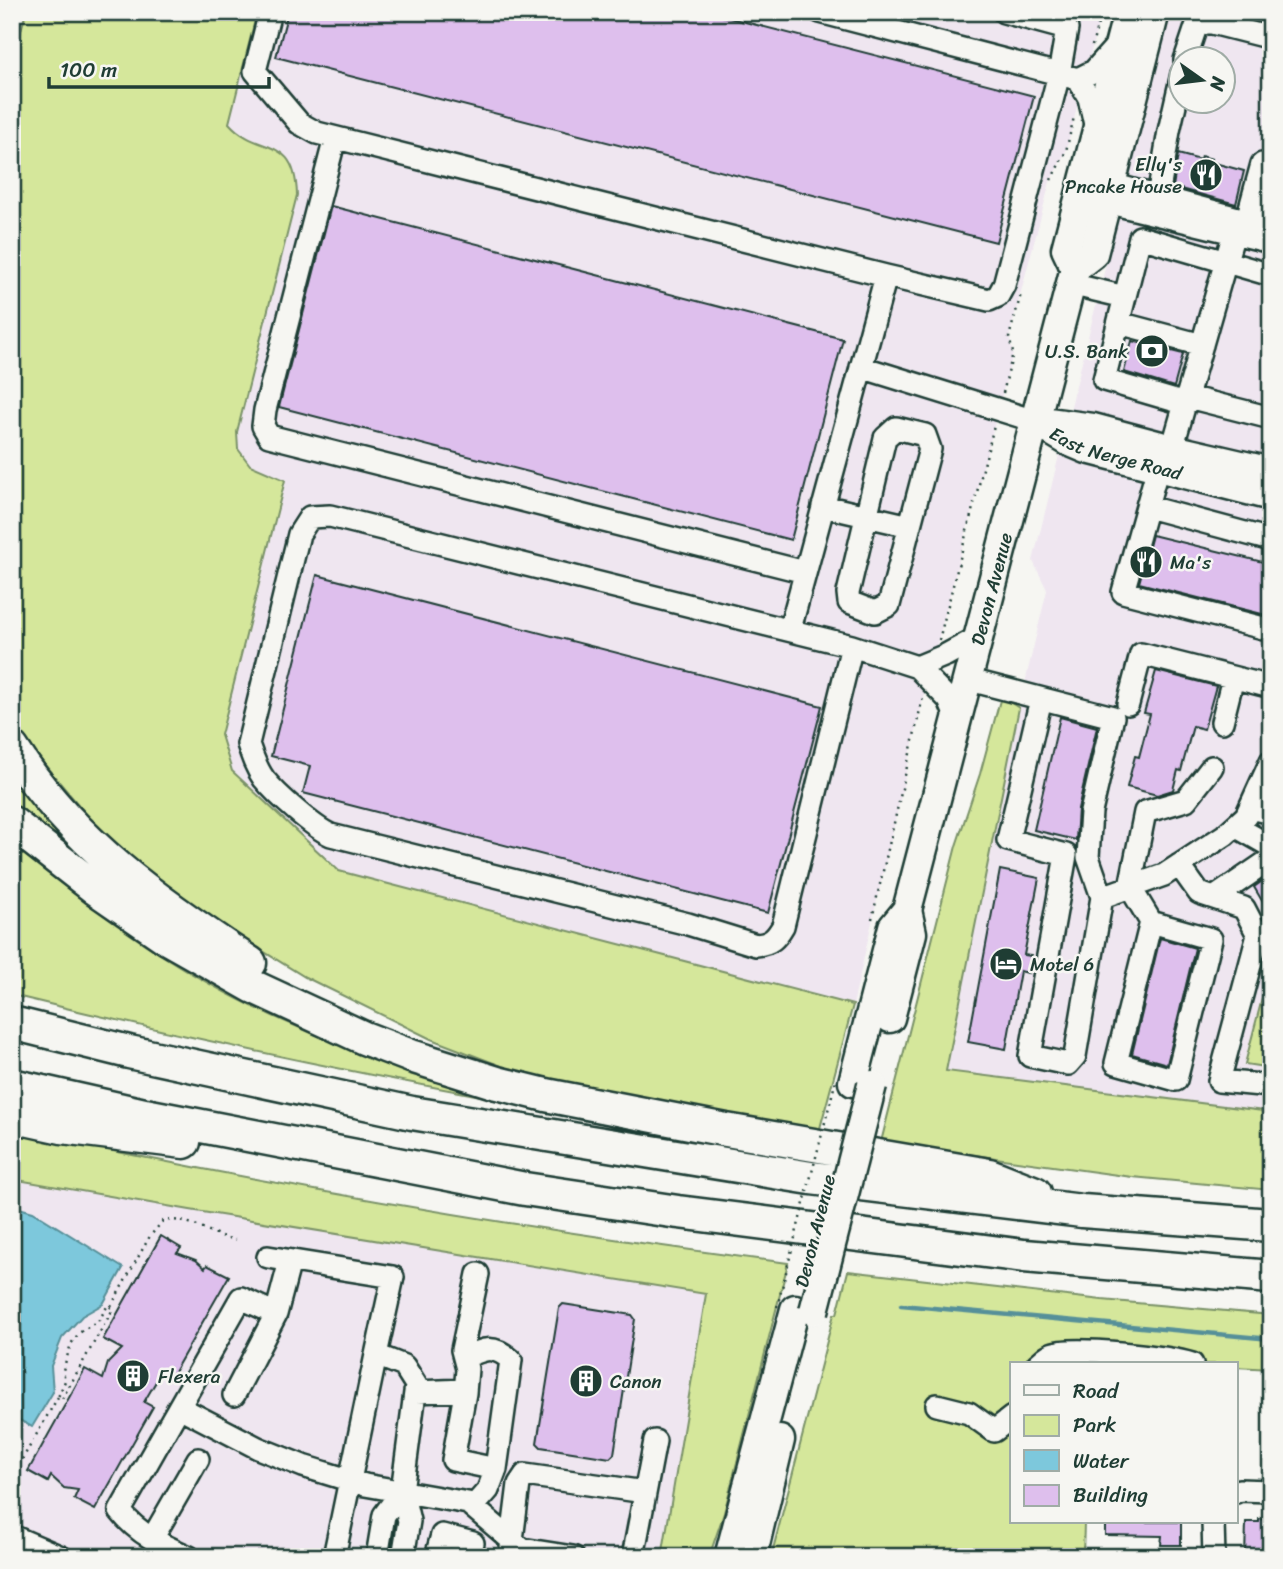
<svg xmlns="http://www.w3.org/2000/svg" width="1283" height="1569" viewBox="0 0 1283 1569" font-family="Sriracha,sans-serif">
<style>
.built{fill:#efe6f0;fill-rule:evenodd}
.green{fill:#d5e79b;stroke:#7a9268;stroke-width:2}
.water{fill:#7dc8dc;stroke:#579099;stroke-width:2}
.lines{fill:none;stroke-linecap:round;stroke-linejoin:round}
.stream{stroke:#579099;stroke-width:4.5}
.building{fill:#debfed;stroke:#1f3d34;stroke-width:2}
.minor-casing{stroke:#1f3d34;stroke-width:26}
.major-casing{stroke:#1f3d34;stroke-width:33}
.highway-casing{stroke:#1f3d34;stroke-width:37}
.path{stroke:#1f3d34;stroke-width:2.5;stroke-dasharray:2 5;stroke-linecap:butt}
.minor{stroke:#f6f6f2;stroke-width:21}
.major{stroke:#f6f6f2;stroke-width:28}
.highway{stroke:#f6f6f2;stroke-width:32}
.major-bridge-casing{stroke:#1f3d34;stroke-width:33;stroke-linecap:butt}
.path-bridge{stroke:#1f3d34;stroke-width:2.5;stroke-dasharray:2 5;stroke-linecap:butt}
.major-bridge{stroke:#f6f6f2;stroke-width:28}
.labels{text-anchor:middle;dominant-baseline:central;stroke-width:5;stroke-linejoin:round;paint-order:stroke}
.poi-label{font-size:19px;fill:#1f3d34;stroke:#f6f6f2;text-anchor:start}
.street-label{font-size:19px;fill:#1f3d34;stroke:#f6f6f2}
</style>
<rect width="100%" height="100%" fill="#f6f6f2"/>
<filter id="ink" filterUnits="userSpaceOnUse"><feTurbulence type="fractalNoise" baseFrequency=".0143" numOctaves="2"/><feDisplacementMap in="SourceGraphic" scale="14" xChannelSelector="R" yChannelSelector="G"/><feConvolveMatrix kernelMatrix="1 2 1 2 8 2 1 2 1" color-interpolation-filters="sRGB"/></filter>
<g filter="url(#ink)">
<!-- built -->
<path class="built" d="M257 12H1101L1066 151 1050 182 1009 337 1013 353 926 686 853 1005 338 871 233 771 221 735 284 481 250 465 238 449 237 432 277 149 239 135 229 123Z
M1168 12H1271V964L1245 1064 1271 1068V1112L945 1071 1019 708 1047 590 1033 561ZM1182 60H1224V102H1182Z
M12 1179 190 1210 706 1294 662 1557H12Z"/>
<!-- green -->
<path class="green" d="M26 12H257L229 123C259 157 295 133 297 195L237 432 238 449 250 465 285 480 221 735 232 771 339 871 853 1005 819 1132 623 1096 517 1072 431 1039 305 977 209 918 109 841 23 739 12 717V64Z
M1000 700 1008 701 1019 708 946 1071 1271 1112V1190L1132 1177 881 1142 956 846 980 774Z
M12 770 110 878 12 802Z
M12 845C88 906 167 965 254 1007 334 1046 417 1074 502 1100 338 1070 174 1035 12 995Z
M1271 964V1068L1245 1064Z
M12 1130C269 1185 528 1230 788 1263L724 1513 709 1557H662L706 1294 190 1210 12 1179Z
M848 1271 1102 1300 1271 1315V1369L1236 1367V1364H1193L1156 1351 1054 1363 1062 1364H1012V1522H1084L1083 1557H771L834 1314H837Z"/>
<!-- water -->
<path class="water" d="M12 1206 33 1212 123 1268 103 1304 82 1316 62 1338 51 1366 53 1392 32 1427 12 1416Z"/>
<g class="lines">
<!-- stream -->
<path class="stream" d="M901 1305 1271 1339"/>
</g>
<!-- building -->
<path class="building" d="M288 12H706L1034 96 996 242 276 57Z
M1178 154 1200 160 1201 156 1212 159 1211 162 1244 171 1236 204 1173 187Z
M331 206 843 339 791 540 279 407Z
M1132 341 1183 354 1174 387 1124 372Z
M1152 535 1271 564 1270 616 1139 583Z
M317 575 822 706 768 913 303 793 310 766 271 756Z
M1156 671 1216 686 1204 729 1193 726 1181 771 1178 770 1173 790 1157 795 1127 787 1135 756 1139 757 1150 714 1144 713Z
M1060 717 1097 727 1078 809 1076 840 1034 830Z
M1000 870 1039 878 1024 955 1031 956 1028 973 1020 971 1006 1049 968 1042Z
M1271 875V916L1254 887Z
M1160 938 1195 948 1167 1064 1132 1054Z
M161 1236 181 1248 177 1253 196 1260 205 1268 207 1265 229 1276 170 1379 161 1373 144 1402 153 1407 95 1510 74 1499 78 1490 64 1488 51 1476 48 1482 28 1471 85 1369 103 1379 108 1363 122 1349 103 1339Z
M563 1304 632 1315 635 1319 614 1454 610 1458 541 1447 537 1443 559 1308Z
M1259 1519 1271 1520V1557H1245L1246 1522H1259Z
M1105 1522H1181V1545H1161L1162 1536 1105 1535Z"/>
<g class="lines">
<defs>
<path id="minor" d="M270 12 255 71 299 123 317 133 886 276 989 300 998 296 1004 285 1059 74 1067 29 1004 12
M820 12 1078 79 1094 71 1118 44
M1185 60 1196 27 1208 22 1271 38
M1078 79 1089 98 1096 129
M335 138 265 410 263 426 269 436 805 572
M1262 164 1250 208 1271 213
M1111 184 1271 227
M1158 197 1169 131 1182 74
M1106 202 1271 242
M1070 284 1125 297
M1119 323 1202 345
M861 367 1035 421
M1188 397 1271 418
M1186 404 1104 380 1140 237 1271 275
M896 428 925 435 930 449 889 605 875 612 849 602 848 593 885 438Z
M1172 449 1238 219
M1158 467 1123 592 1271 630
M823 506 910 526
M1148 507 1271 540
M790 629 886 276
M852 646 783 926C776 938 771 944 756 945L688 924 331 835C314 828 276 794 264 779 256 768 252 756 248 744L299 534 310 517 330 516 852 646 917 667 949 700 956 717
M917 667 946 655 977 638
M966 679 1113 717 1091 812 1088 857 1102 897 1164 875 1225 835 1246 816 1271 761
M1041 699 1008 840 1066 855 1030 1056 1068 1064 1075 1056 1102 897
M1128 704 1141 654 1271 687
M1222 722 1233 678
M1250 808 1271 813
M1235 826 1270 846 1271 851
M1179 865 1199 893 1244 908 1258 935 1219 1081 1271 1086
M1214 898 1271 859
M1151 922 1116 1063 1176 1080 1211 939 1151 922 1130 887 1145 812 1186 800 1212 767
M268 1257 393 1277 376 1355 404 1366 416 1385 402 1491 409 1521 403 1557
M276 1314 290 1261
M464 1358C484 1349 493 1344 511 1360L496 1469
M1038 1364C1042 1361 1046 1356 1051 1354 1070 1345 1170 1357 1192 1364
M416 1392 465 1390
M937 1405 969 1413 994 1431 1012 1417
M179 1407 258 1448 303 1466 365 1485 468 1503 522 1549 573 1557
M1236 1492 1239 1490 1271 1491
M473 1507 488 1490 496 1469 453 1460 465 1393 467 1369 462 1350 478 1274
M1213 1522 1214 1557
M12 1536 61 1557
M152 1539 198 1459
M511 1548 519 1484 525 1475 645 1492
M189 1557C162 1545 138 1534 120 1511L241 1298 276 1314 234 1395
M334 1557 376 1355
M377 1557 384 1515 402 1491
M436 1557 442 1535 473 1543
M633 1557 655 1441"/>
<g id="major">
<path d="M1075 268 1066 249 1128 12"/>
<path id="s1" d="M1035 421 1068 441 1087 449 1271 496"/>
<path d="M1048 422 1093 428 1172 449 1271 472"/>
<path d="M890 1018 912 933 907 910"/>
<path id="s2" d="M853 1082 893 927 907 910 1075 268 1093 254 1155 12"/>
<path d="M729 1557 795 1309"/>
<path d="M752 1557 780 1440"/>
</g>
<path id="highway" d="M12 748C71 842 159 903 250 963
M12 823 95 888 169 939 254 987 364 1038 411 1056 497 1083 546 1095 726 1130 989 1175 1035 1193
M12 1023 129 1052 412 1113 811 1178 1082 1211 1271 1225
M12 1085 145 1115 525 1189 678 1212 1024 1256 1271 1277
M12 1116 62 1127 184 1142"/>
</defs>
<!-- minor casing -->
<use href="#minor" class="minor-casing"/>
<!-- major casing -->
<use href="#major" class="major-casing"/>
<!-- highway casing -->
<use href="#highway" class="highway-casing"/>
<!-- path -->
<path class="path" d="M1092 46 1101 12
M1051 180 1066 151 1074 117
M1003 393 1013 353 1009 337 1021 294
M939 640 994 426
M872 919 923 697
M111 1306 150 1236 163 1221C189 1216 210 1235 235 1240
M12 1462 19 1465 58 1397 62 1399 113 1309 108 1305 99 1320 79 1333 71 1344 63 1370 65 1381 58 1397"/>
<!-- minor -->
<use href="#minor" class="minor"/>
<!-- major -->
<use href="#major" class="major"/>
<!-- highway -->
<use href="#highway" class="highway"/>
<defs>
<path id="major-bridge" d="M814 1311 872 1085"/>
</defs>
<!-- major-bridge casing -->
<use href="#major-bridge" class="major-bridge-casing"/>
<!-- path-bridge -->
<path class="path-bridge" d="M777 1307 836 1080"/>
<!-- major-bridge -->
<use href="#major-bridge" class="major-bridge"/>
</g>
</g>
<!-- icons -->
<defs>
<symbol id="restaurant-disc" viewBox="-11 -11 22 22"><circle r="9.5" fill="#1f3d34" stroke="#f6f6f2"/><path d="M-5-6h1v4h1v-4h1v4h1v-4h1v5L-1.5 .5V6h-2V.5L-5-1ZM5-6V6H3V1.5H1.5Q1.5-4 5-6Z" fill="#fff"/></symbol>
<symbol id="bank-disc" viewBox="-11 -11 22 22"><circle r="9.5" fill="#1f3d34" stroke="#f6f6f2"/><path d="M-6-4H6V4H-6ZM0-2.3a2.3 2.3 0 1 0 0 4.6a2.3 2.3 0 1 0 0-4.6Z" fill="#fff"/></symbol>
<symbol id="hotel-disc" viewBox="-11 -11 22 22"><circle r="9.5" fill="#1f3d34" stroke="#f6f6f2"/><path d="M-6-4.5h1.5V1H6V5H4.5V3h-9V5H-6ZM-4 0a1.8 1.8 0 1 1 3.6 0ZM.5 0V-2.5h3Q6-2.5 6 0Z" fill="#fff"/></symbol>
<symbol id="building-disc" viewBox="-11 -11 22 22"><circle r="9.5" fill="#1f3d34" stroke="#f6f6f2"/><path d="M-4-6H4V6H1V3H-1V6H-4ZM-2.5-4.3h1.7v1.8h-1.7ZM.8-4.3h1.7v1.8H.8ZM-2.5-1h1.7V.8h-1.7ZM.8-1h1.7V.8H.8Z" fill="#fff"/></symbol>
</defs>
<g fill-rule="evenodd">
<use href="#restaurant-disc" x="1187" y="156" width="38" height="38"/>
<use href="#bank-disc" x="1133" y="332" width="38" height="38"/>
<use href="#restaurant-disc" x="1127" y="543" width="38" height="38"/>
<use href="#hotel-disc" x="987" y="945" width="38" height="38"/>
<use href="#building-disc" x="114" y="1357" width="38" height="38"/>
<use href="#building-disc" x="567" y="1362" width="38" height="38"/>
</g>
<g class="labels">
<!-- poi labels -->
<g class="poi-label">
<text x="1182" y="164" text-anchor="end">Elly's<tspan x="1182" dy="22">Pncake House</tspan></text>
<text x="1128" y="351" text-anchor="end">U.S. Bank</text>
<text x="1170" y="562">Ma's</text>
<text x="1030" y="964">Motel 6</text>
<text x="158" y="1376">Flexera</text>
<text x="610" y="1381">Canon</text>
</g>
<!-- street labels -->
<g class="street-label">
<text stroke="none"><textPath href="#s1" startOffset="88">East Nerge Road</textPath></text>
<text stroke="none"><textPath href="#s2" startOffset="514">Devon Avenue</textPath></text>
<text transform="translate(815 1231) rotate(-76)">Devon Avenue</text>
</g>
</g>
<!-- margin -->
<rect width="1283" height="1569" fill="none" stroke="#f6f6f2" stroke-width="42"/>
<rect x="21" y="21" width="1241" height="1527" fill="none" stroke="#1f3d34" stroke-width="2.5" filter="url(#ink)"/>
<!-- legend -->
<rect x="1010" y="1362" width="228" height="161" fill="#f6f6f2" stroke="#a0aca6" stroke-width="2"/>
<rect x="1024" y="1385" width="35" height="10" fill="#f6f6f2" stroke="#a0aca6" stroke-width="2"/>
<text x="1073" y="1398" font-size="21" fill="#1f3d34">Road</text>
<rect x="1024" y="1415" width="35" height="21" fill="#d5e79b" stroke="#a0aca6" stroke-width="2"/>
<text x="1073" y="1432" font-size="21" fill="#1f3d34">Park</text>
<rect x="1024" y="1450" width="35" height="21" fill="#7dc8dc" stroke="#a0aca6" stroke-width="2"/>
<text x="1073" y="1468" font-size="21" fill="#1f3d34">Water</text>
<rect x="1024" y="1485" width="35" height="21" fill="#debfed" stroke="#a0aca6" stroke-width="2"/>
<text x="1073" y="1502" font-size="21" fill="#1f3d34">Building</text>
<!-- north arrow -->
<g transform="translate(1202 80) rotate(104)"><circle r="33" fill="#f6f6f2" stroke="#a0aca6" stroke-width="2"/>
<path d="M0-5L12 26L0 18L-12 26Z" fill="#1f3d34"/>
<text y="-10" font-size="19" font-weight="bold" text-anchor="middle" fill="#1f3d34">N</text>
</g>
<!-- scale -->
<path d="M49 77v10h220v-10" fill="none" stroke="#1f3d34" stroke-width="3.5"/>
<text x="60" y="77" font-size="21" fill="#1f3d34" stroke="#f6f6f2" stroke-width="5" paint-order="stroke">100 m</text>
</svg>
